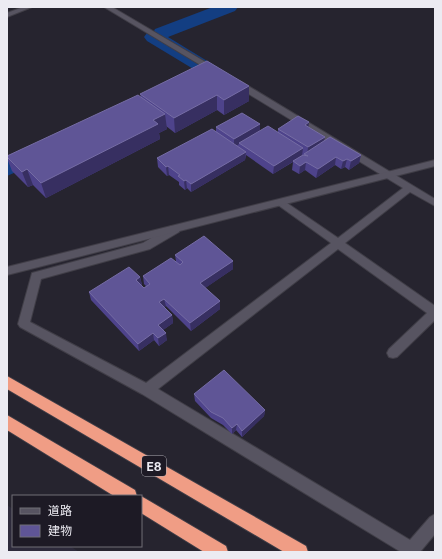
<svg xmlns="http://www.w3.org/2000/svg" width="442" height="559" viewBox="0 0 442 559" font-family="Inter,'Noto Sans JP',sans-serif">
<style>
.industrial{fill:#2d2a3b}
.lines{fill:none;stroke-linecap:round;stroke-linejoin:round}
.river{fill:#133e82;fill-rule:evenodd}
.minor-casing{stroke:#403e47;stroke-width:2}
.tertiary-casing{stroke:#403e47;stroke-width:2}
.motorway-casing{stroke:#403e47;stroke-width:2}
.minor{fill:#575461;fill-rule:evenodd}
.tertiary{fill:#575461;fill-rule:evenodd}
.motorway{fill:#f09d85;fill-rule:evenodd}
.wall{fill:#4e438b}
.shaded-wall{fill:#372f61}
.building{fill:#5f5596;stroke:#756ca4}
.labels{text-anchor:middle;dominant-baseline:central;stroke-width:3;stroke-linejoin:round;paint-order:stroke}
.shield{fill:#1d1a25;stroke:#aeacb4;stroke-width:1}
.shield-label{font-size:12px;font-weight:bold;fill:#ecebf2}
</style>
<rect width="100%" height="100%" fill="#26242f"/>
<!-- industrial -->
<path class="industrial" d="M7 505 13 509V546H70L79 552H7Z"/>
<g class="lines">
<!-- river -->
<path class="river" d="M213 7H238L235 11 168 37 217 67 220 71C213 82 190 91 178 87L174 83 178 79 195 70 147 41 144 37 147 33 154 31 155 29Z
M48 141 57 144 60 149 57 154 7 176V158Z"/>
<defs>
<path id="minor" d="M23 7H32L7 17V13Z
M104 7H112L219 70 212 72Z
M234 81H240L435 199V206L410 192 345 243 435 306V320L397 357 393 358 389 357 387 353 389 349 427 313 338 249 158 389 410 540 430 517 435 514V534L420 552H401L142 394 20 327 18 324 32 273 143 243 171 226H179L180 229 179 232 150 249 41 279 30 322 146 383 331 243 278 205 276 203 278 201H284L338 238 403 188 234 85Z"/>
<path id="tertiary" d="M435 160V166L7 275V267Z"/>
<path id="motorway" d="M7 376 306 546 308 552H284L7 389Z
M7 415 135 490 137 496H114L7 430Z
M141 496 226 546 228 552H204L141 513Z"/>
</defs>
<!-- minor casing -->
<use href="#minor" class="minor-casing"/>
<!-- tertiary casing -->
<use href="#tertiary" class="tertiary-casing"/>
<!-- motorway casing -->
<use href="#motorway" class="motorway-casing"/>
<!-- minor -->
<use href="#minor" class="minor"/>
<!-- tertiary -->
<use href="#tertiary" class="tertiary"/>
<!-- motorway -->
<use href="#motorway" class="motorway"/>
</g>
<!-- wall -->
<path class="wall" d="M249 86V101L224 115 217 110 175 133 166 126 167 129 159 133 160 139 46 198 33 185 28 187 12 171 7 158V156L141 97 140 94Z
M260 124V131L278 132V129L308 127 324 141 361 155 359 163 349 170 345 167 341 169 335 165 316 178 305 170 299 174 292 170 293 162 273 174 246 155 245 160 191 192 187 188 185 190 179 185V182L169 175 167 176 158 167 157 158 216 131V127Z
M175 255 233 261V269L205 288 220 301V309L191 331 166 306 164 307 172 315 173 323 163 330 167 340 159 346 154 340 139 351 91 300 89 292 140 277 142 285H141L144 288 146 286 144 284 143 276 176 261Z
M194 394 265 410 264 416 242 437 236 430 232 434 223 425 211 418 195 401Z"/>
<!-- shaded-wall -->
<path class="shaded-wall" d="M249 86V101L224 115V100Z
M217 95V110L175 133 174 118Z
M165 114 167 129 159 133 160 139 46 198 41 183 153 120Z
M309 122 308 131 305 125Z
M260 124V133L239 143V144L234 148V139Z
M325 137 323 145 307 156 308 147Z
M303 148 302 156 273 174 274 166Z
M246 152 245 160 191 192V184Z
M361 155 359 163 349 170 351 161Z
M336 157 335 165 316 178 318 169Z
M347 159 345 167 341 169 343 161Z
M306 162 305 170 299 174 300 166Z
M168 166 169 175 167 176 166 167Z
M27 169 33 185 28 187 22 172Z
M186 180 187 188 185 190 184 181Z
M233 261V269L201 291 200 283Z
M140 277 142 285 137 288 136 280Z
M164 299 166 306 160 310 159 302Z
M220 301V309L191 331 190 323Z
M172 315 173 323 159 333 158 325Z
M153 333 154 340 139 351 138 344Z
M166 333 167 340 159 346 158 338Z
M265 410 264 416 242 437V431Z
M237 424 236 430 232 434V428Z"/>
<!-- building -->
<path class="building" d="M207 61 249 86 224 100 217 95 174 118 140 94Z
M138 95 165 114 153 120 158 124 41 183 27 169 22 172 7 157V156Z
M242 113 260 124 234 139 216 127Z
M298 116 309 122 305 125 325 137 308 147 278 129Z
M268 126 303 148 274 166 239 143Z
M212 129 246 152 191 184 186 180 184 181 178 176 180 175 168 166 166 167 157 158Z
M330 137 361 155 351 161 347 159 343 161 336 157 318 169 306 162 300 166 293 161 303 155 308 156 304 154Z
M204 236 233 261 200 283 220 301 190 323 164 299 159 302 172 315 158 325 166 333 158 338 153 333 138 344 89 292 129 267 140 277 136 280 144 288 150 284 143 276 171 258 180 265 183 262 175 255Z
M224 370 265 410 242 431 237 424 232 428 223 418 211 412 194 394Z"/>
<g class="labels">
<!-- shield labels -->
<rect class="shield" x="142" y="456" width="24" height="20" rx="3"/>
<g class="shield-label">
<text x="154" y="466">E8</text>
</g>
</g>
<!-- border -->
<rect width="442" height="559" fill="none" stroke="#ecebf2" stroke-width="16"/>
<!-- legend -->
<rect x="12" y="495" width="130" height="52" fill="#1d1a25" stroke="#706e77"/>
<rect x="20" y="508" width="20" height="6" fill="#575461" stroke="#706e77"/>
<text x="48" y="515" font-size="12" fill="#ecebf2">道路</text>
<rect x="20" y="525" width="20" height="12" fill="#5f5596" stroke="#706e77"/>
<text x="48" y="535" font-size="12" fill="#ecebf2">建物</text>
</svg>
